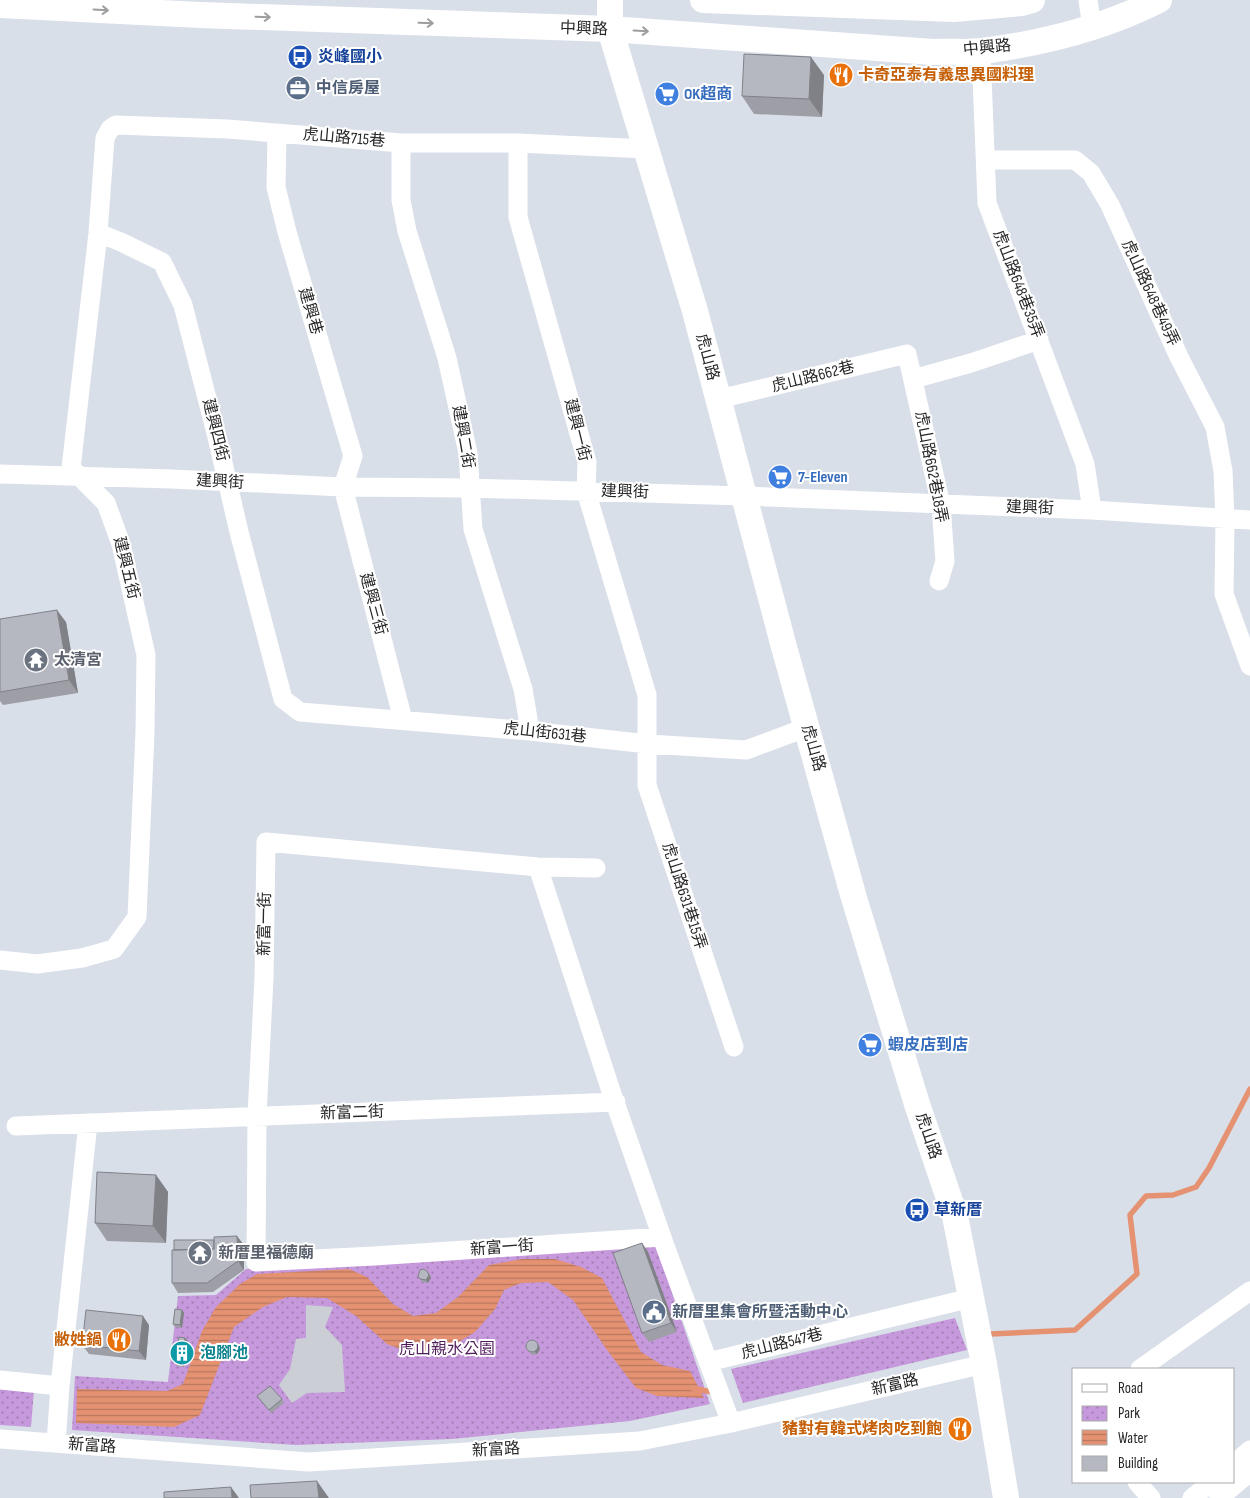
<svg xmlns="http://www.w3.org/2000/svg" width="1250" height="1498" viewBox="0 0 1250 1498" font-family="'Sofia Sans Condensed','Noto Sans TC',sans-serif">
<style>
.park{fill:url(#park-dots)}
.plaza{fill:#cbcfd5}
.water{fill:url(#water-rules)}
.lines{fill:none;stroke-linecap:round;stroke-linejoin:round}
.stream{stroke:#e49272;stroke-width:5.5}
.street{stroke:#fff;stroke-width:19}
.secondary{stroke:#fff;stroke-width:26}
.wall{fill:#9d9ea6}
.shaded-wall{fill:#7f8187}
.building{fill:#b6b8c1;stroke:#7f8187}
.oneway{stroke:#9e9e9e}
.labels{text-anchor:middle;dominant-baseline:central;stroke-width:4;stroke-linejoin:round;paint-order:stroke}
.street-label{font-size:16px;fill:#272727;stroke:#fff}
.transit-label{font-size:16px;font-weight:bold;fill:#164399;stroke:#fff;text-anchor:start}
.food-label{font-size:16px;font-weight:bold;fill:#c56008;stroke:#fff;text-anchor:end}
.service-label{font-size:16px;font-weight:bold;fill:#4e5e75;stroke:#fff;text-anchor:start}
.shop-label{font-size:16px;font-weight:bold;fill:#366cbe;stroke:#fff;text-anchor:start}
.worship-label{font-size:16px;font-weight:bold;fill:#5b616d;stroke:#fff;text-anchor:start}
.park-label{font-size:16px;fill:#511e5c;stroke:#fff}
.culture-label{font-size:16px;font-weight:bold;fill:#0d838f;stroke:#fff;text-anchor:start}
</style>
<defs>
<pattern id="park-dots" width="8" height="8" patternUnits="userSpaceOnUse" patternTransform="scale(1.25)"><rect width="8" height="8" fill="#c698dc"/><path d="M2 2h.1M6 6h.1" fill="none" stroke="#a17cb2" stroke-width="1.8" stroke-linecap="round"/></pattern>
<pattern id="water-rules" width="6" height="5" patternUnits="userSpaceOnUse" patternTransform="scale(1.25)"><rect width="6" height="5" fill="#e49272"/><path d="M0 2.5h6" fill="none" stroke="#b9775e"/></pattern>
</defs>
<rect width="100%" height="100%" fill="#d9dfe8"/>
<!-- park -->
<path class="park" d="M656 1246 710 1404 630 1421 452 1439 296 1445 72 1430 75 1376 168 1382 178 1296 216 1295 246 1269Z
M955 1318 967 1350 743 1403 731 1369Z
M0 1387 34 1390 31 1427 0 1425Z"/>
<!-- plaza -->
<path class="plaza" d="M306 1305 333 1307 325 1327 342 1345 345 1392 307 1393 292 1403 279 1385 290 1369 296 1339 306 1338Z"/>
<!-- water -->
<path class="water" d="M522 1259H555L581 1267 602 1278 641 1352 662 1365 690 1371 704 1398 657 1396 636 1388 607 1350 573 1300 548 1282 521 1283 504 1290 495 1309 475 1332 444 1351 414 1354 387 1344 356 1316 327 1298 287 1297 263 1307 234 1327 200 1415 174 1427 76 1423 77 1389 167 1391 183 1384 202 1331 216 1307 240 1284 257 1274 349 1269 367 1277 393 1304 413 1316 436 1313 458 1297 489 1265Z"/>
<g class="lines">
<!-- stream -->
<path class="stream" d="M990 1334 1075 1330 1137 1274 1130 1215 1146 1196 1173 1195 1196 1187 1209 1168 1250 1089
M692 1388 712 1392"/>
<!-- street -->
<path class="street" d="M1088 0 1092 28
M981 51 987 203 1085 464 1092 510
M277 133 276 187 287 232 353 456 343 487 403 720
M401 143V200L407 231 447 358 468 453 473 529 523 689 530 731
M518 143V217L587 462 586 491 647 695V785L734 1047
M986 160H1075L1091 173 1110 205 1179 357 1215 427 1223 471 1225 519 1224 594 1250 666
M98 233 121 242 162 262 183 305 217 437 239 532 283 699 300 712 530 731 648 744 746 750 808 727
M913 379 971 363 1039 340
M719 399 907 354 941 505 945 561 939 581
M0 474 171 479 343 487 470 488 744 496 1092 510 1250 520
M538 867 610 1088 665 1246 731 1423
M596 868 538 867 266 842 264 978 257 1116 256 1262 374 1256 662 1237
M0 960 37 964 82 958 114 949 137 917 145 732 146 655 121 544 106 503 71 468 98 233 105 138 110 129 116 125 227 129 401 143H518L647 149
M16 1126 616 1102
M708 1362 971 1298
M1140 1369 1250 1291
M0 1380 60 1386
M0 1439 309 1462 640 1441 731 1423 984 1364
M56 1443 60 1386 88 1123
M1234 1464 1250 1450
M1137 1482 1151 1498
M1192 1498 1212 1482
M1219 1498 1250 1472"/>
<!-- secondary -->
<path class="secondary" d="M610 0V29L695 311 784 647 854 898 917 1104 955 1216 984 1364 1006 1498
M703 0 954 9 1022 3 1032 0
M0 5 200 15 610 29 933 52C950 51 967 53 983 51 1044 43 1104 28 1159 0"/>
</g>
<!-- wall -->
<path class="wall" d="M824 75 822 117 754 114 742 96Z
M0 619 66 622 78 693 3 705 0 701Z
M156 1175 168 1192 166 1243 107 1241 95 1223Z
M642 1243 648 1252 677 1332 649 1342 642 1333Z
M244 1245V1270L213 1292 178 1293 172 1283Z
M430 1274 431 1278 428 1283 422 1282 418 1276Z
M182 1310 184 1313 182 1328 175 1327 173 1324Z
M149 1325 146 1360 89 1354 82 1345Z
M185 1338 188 1341 184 1367 177 1366 175 1363Z
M539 1345 540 1349 537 1354 533 1355 528 1351 526 1348Z
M257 1396 282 1399 284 1403 271 1413Z"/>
<!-- shaded-wall -->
<path class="shaded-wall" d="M811 57 824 75 822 117 809 99Z
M57 610 66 622 78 693 69 680Z
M156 1175 168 1192 166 1243 153 1226Z
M237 1236 244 1245V1270L238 1261Z
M642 1243 648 1252 677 1332 671 1323Z
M427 1271 431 1278 428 1283 426 1280Z
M182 1310 184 1313 182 1328 180 1325Z
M143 1316 149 1325 146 1360 139 1351Z
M185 1338 188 1341 184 1367 181 1364Z
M537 1342 540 1349 537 1354 534 1351Z
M317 1481 329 1498H319Z
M231 1487 239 1498H232Z"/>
<!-- building -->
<path class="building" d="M744 54 811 57 809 99 742 96Z
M57 610 69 680 0 692V619Z
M97 1172 156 1175 153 1226 95 1223Z
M237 1236 238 1261 207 1283H172V1250L214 1249V1237Z
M174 1240H214V1249L174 1250Z
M642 1243 671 1323 642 1333 613 1253Z
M423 1269 427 1271 429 1275 426 1280 420 1279 418 1276 420 1270Z
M175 1309 182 1310 180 1325 173 1324Z
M86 1310 143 1316 139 1351 82 1345Z
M179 1337 185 1338 181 1364 175 1363Z
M526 1346a6 6 0 1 1 12 0a6 6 0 1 1-12 0Z
M270 1386 282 1399 269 1410 257 1396Z
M317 1481 319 1498H251L250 1485Z
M231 1487 232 1498H164V1492Z"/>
<!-- one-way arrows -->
<defs><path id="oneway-shaft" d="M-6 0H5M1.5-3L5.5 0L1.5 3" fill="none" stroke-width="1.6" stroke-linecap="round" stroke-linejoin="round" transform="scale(1.25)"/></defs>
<g class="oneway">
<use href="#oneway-shaft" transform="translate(101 10) rotate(3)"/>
<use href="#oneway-shaft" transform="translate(263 17) rotate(2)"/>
<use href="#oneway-shaft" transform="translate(426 23) rotate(2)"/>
<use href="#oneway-shaft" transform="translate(641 31) rotate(3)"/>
</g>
<!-- icons -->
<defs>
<symbol id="bus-disc" viewBox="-11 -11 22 22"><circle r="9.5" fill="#1a4fb4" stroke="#fff"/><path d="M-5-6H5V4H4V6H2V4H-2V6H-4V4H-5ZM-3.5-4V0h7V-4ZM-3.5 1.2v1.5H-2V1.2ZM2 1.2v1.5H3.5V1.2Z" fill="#fff"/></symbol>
<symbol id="restaurant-disc" viewBox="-11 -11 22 22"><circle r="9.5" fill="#e8710a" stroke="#fff"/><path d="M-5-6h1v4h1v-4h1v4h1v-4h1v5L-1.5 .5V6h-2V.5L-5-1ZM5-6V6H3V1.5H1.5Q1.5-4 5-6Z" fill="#fff"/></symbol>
<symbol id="office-disc" viewBox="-11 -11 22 22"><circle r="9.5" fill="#5c6f8a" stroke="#fff"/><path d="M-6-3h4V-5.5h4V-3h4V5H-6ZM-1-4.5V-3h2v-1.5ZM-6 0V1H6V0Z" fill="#fff"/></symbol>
<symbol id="supermarket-disc" viewBox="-11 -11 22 22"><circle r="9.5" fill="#3f7fe0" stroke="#fff"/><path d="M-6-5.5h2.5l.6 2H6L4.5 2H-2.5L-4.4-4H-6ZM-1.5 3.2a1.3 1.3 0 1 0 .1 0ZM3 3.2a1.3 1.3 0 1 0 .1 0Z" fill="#fff"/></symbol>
<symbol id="temple-disc" viewBox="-11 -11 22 22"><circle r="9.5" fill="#6b7280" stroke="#fff"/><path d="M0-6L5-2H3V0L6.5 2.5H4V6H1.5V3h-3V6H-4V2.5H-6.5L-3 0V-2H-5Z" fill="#fff"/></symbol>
<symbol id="civic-disc" viewBox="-11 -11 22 22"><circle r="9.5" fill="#5c6f8a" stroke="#fff"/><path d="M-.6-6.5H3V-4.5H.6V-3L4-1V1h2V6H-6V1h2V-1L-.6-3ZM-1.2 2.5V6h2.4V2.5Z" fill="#fff"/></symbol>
<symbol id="building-disc" viewBox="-11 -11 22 22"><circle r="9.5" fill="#0f9aa8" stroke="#fff"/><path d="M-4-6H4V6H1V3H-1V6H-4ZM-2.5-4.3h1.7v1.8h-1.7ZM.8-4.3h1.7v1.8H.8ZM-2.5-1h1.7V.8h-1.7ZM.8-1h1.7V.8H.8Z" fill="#fff"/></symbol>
</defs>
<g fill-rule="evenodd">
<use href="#bus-disc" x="286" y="43" width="28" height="28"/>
<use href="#restaurant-disc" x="827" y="61" width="28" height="28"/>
<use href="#office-disc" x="284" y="74" width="28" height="28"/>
<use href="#supermarket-disc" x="653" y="80" width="28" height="28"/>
<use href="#supermarket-disc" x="766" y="463" width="28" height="28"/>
<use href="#temple-disc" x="22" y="646" width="28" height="28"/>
<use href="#supermarket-disc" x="856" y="1031" width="28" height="28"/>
<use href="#bus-disc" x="903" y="1196" width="28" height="28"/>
<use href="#temple-disc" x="186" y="1239" width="28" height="28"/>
<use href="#civic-disc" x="640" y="1298" width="28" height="28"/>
<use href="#restaurant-disc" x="105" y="1326" width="28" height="28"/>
<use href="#building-disc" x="168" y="1339" width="28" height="28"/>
<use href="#restaurant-disc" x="946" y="1415" width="28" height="28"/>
</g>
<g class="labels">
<!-- street labels -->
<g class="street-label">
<text transform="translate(584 29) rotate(2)">中興路</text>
<text transform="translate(987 48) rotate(-6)">中興路</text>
<text transform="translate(344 138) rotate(5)">虎山路715巷</text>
<text transform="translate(1018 284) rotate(69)">虎山路648巷35弄</text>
<text transform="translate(1150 293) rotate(65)">虎山路648巷49弄</text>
<text transform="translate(310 311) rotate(74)">建興巷</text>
<text transform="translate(707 357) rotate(75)">虎山路</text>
<text transform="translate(813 377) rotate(-14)">虎山路662巷</text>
<text transform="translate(215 430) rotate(76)">建興四街</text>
<text transform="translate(577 430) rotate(76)">建興一街</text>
<text transform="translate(463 437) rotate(80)">建興二街</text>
<text transform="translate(931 467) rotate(79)">虎山路662巷18弄</text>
<text transform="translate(220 482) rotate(3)">建興街</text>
<text transform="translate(625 492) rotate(2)">建興街</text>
<text transform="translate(1030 508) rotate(2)">建興街</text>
<text transform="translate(126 568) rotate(76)">建興五街</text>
<text transform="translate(373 604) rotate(75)">建興三街</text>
<text transform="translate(545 733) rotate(6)">虎山街631巷</text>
<text transform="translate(813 748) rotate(74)">虎山路</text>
<text transform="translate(684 896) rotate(72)">虎山路631巷15弄</text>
<text transform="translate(265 924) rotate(-89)">新富一街</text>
<text transform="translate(352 1113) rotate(-2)">新富二街</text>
<text transform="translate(928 1136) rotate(71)">虎山路</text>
<text transform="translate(502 1248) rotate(-4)">新富一街</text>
<text transform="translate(782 1344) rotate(-14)">虎山路547巷</text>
<text transform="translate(895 1385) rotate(-13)">新富路</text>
<text transform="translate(92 1446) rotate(4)">新富路</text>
<text transform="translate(496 1450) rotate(-3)">新富路</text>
</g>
<!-- transit labels -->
<g class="transit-label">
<text x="318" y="57">炎峰國小</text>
<text x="934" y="1210">草新厝</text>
</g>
<!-- food labels -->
<g class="food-label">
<text x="858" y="75" text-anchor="start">卡奇亞泰有義思異國料理</text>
<text x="102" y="1340">敝姓鍋</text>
<text x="942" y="1429">豬對有韓式烤肉吃到飽</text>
</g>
<!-- service labels -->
<g class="service-label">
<text x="316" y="88">中信房屋</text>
<text x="672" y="1312">新厝里集會所暨活動中心</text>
</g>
<!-- shop labels -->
<g class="shop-label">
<text x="684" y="94">OK超商</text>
<text x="798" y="477">7-Eleven</text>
<text x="888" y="1045">蝦皮店到店</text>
</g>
<!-- worship labels -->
<g class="worship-label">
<text x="54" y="660">太清宮</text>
<text x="218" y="1253">新厝里福德廟</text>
</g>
<!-- park labels -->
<g class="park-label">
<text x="447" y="1349">虎山親水公園</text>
</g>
<!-- culture labels -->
<g class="culture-label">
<text x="200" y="1353">泡腳池</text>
</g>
</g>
<!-- legend -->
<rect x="1072" y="1368" width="162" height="115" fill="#ffffff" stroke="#a9a9a9"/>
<rect x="1082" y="1384" width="25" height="8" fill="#ffffff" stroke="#a9a9a9"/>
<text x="1118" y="1393" font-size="15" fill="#272727">Road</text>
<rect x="1082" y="1406" width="25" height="15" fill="url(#park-dots)" stroke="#a9a9a9"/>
<text x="1118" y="1418" font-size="15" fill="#272727">Park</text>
<rect x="1082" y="1430" width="25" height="15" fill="url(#water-rules)" stroke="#a9a9a9"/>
<text x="1118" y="1443" font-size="15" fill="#272727">Water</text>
<rect x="1082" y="1456" width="25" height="15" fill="#b6b8c1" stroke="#a9a9a9"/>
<text x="1118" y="1468" font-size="15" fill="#272727">Building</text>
</svg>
